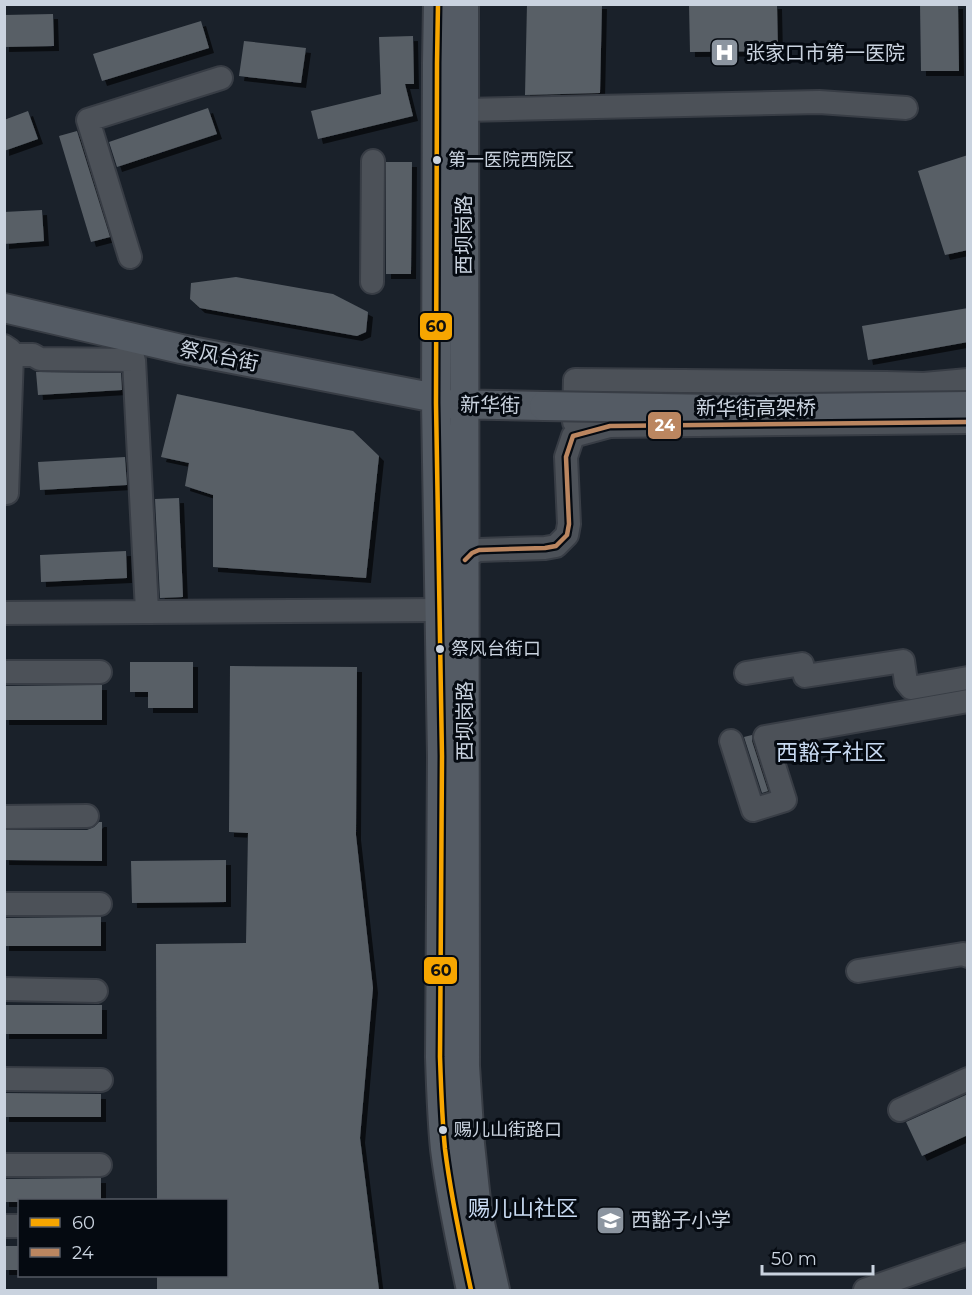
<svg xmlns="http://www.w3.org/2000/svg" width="972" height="1295" viewBox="0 0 972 1295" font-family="Montserrat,'Noto Sans SC',sans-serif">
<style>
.building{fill:#585f66;filter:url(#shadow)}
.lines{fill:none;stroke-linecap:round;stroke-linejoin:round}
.minor-casing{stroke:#383d45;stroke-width:26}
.major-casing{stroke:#383d45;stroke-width:32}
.minor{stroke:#4c5158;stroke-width:22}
.major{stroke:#545b64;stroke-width:28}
.major-bridge-casing{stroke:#383d45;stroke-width:32;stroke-linecap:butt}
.major-bridge{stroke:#545b64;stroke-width:28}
.bus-1-casing{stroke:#050a11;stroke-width:9}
.bus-2-casing{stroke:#050a11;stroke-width:9}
.bus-1{stroke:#f7a600;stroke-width:4.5}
.bus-2{stroke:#bb8660;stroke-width:4.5}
.bus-dot{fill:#cad3df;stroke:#050a11;stroke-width:2}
.labels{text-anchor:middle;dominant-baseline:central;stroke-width:6;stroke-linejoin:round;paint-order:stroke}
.bus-label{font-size:18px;fill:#cad3df;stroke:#050a11;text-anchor:start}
.poi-label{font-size:20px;fill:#cad3df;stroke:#050a11;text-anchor:start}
.street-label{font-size:20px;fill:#cad3df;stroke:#050a11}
.quarter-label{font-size:22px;fill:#c9dbf3;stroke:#050a11}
.line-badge{stroke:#050a11;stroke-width:2}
.badge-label{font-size:16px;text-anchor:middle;font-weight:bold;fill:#fff}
.pale-badge-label{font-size:16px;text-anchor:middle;font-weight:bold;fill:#111}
</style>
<defs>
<filter id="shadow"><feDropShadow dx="5" dy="5" stdDeviation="0" flood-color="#0009"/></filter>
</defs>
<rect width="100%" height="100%" fill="#1a212a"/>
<!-- building -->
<path class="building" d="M527 4H602L600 93 525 95Z
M689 4H777L778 51 690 52Z
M920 4H958L959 71H921Z
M53 14 54 46 4 47V15Z
M201 21 209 48 102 81 93 54Z
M413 36 414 84H405L413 116 318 139 311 111 381 94 379 37Z
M244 41 306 48 301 83 239 76Z
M208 108 217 134 117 167 109 142Z
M28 111 38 139 4 151V120Z
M77 131 110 237 91 242 59 136Z
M968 155V250L945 255 918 171Z
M386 162H412L411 274H386Z
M42 210 44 241 4 244V212Z
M236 277 333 294 368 312 366 332 357 336 200 308 190 299 191 283Z
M968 308V342L868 360 862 326Z
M36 372 121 373 122 390 38 395Z
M177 394 353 431 379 456 366 578 213 567V495L185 486 189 463 161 457Z
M125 457 127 485 40 490 38 462Z
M179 498 183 597 160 598 155 499Z
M126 551 127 578 41 582 40 555Z
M130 662H193V708H148V692H130Z
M230 666 357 667 356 835 373 988 360 1138 379 1290H157V1275H226V1200H157L156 944 246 943 248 833 229 832Z
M102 685V720H4V686Z
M752 735V741L768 791 762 793 744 737Z
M99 822H102V861L4 860V830H87L94 827Z
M226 860V902L132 903 131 861Z
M101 917V946H4V918Z
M4 1005H102V1034H4Z
M4 1093 101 1094V1117H4Z
M968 1094V1135L922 1156 906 1122Z
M101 1178V1200H20V1202H4V1179Z
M4 1246H20V1270H4Z"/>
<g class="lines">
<defs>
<path id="minor" d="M464 110 819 102 906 108
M130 257 88 120 221 78
M372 282 373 161
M4 346 10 350 12 355 7 493
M12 355H33L40 359 134 360 147 611
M885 399 886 383 924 384 968 380
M574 422 575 380 886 383
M465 560 472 553 479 550 545 548 556 546 567 535 569 524 566 457 573 436 610 426 968 422
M4 613 439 610
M4 672H100
M746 673 802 664 805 676 903 661 906 682 911 688 968 678
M731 741 753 810 785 800 765 737 968 701
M4 817 87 816
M4 904H100
M858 971 963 954 968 956
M4 989 96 991
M4 1079 101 1080
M900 1110 968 1079
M4 1165H100
M4 1226H20
M865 1290 968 1254"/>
<path id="major" d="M438 4 437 63 436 403 442 756 440 1057C441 1088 442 1119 445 1149 451 1197 461 1244 471 1290
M464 4 465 1066 470 1144 477 1210 495 1290
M4 308 181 349 436 398
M447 404 544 406"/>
</defs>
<!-- minor casing -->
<use href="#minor" class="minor-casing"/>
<!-- major casing -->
<use href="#major" class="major-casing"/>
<!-- minor -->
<use href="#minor" class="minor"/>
<!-- major -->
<use href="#major" class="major"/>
<defs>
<path id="major-bridge" d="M544 406 718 409 968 406"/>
</defs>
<!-- major-bridge casing -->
<use href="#major-bridge" class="major-bridge-casing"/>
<!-- major-bridge -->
<use href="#major-bridge" class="major-bridge"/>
<defs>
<path id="bus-1" d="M438 4 437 63 436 403 442 756 440 1057C441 1088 442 1119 445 1149 451 1197 461 1244 471 1290"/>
<path id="bus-2" d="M465 560 472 553 479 550 545 548 556 546 567 535 569 524 566 457 573 436 610 426 968 422"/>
</defs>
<!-- bus-1 casing -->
<use href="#bus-1" class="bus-1-casing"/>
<!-- bus-2 casing -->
<use href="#bus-2" class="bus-2-casing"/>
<!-- bus-1 -->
<use href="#bus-1" class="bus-1"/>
<!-- bus-2 -->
<use href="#bus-2" class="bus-2"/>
</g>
<!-- icons -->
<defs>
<symbol id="hospital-square" viewBox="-11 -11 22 22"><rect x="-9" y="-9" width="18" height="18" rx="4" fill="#8c95a0" stroke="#050a11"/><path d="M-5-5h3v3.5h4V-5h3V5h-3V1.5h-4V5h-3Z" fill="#fff"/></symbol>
<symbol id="school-square" viewBox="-11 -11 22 22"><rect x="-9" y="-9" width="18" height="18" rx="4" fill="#8c95a0" stroke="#050a11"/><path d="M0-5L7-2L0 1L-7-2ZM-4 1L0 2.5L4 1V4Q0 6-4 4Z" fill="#fff"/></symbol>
</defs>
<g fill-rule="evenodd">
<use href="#hospital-square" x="708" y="36" width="33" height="33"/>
<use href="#school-square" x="594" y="1204" width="33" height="33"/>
</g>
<!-- markers -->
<g class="bus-dot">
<circle cx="437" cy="160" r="5"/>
<circle cx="440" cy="649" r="5"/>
<circle cx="443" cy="1130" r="5"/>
</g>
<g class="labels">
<!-- bus labels -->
<g class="bus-label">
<text x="448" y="160">第一医院西院区</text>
<text x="451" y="649">祭风台街口</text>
<text x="454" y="1130">赐儿山街路口</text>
</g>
<!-- poi labels -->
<g class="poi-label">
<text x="745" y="53">张家口市第一医院</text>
<text x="631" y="1220">西豁子小学</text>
</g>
<!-- street labels -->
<g class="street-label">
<text transform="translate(464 235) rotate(-90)">西坝岗路</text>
<text transform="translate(219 356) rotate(11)">祭风台街</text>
<text transform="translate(490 405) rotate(1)">新华街</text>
<text x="756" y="408">新华街高架桥</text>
<text transform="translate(465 721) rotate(-90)">西坝岗路</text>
</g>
<!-- quarter labels -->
<g class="quarter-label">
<text x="831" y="752">西豁子社区</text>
<text x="523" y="1208">赐儿山社区</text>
</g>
</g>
<g class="line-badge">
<rect x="419" y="312" width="34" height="29" rx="6" fill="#f7a600"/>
<rect x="647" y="411" width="35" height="29" rx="6" fill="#bb8660"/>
<rect x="423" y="956" width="35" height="29" rx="6" fill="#f7a600"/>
</g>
<g class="badge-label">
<text x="665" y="431">24</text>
</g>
<g class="pale-badge-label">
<text x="436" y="332">60</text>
<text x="441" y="976">60</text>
</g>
<!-- border -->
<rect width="972" height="1295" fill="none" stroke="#cad3df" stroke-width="12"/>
<!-- legend -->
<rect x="18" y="1199" width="210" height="78" fill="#050a11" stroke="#545a63" stroke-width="1.5"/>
<rect x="30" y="1218" width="30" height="9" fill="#f7a600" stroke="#545a63" stroke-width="1.5"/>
<text x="72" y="1229" font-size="18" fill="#cad3df">60</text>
<rect x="30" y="1248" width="30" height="9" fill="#bb8660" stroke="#545a63" stroke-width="1.5"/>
<text x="72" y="1259" font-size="18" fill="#cad3df">24</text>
<!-- scale -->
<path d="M762 1265v9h111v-9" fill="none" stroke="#cad3df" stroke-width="3"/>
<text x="771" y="1265" font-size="18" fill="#cad3df" stroke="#050a11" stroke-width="4.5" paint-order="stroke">50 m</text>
</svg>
